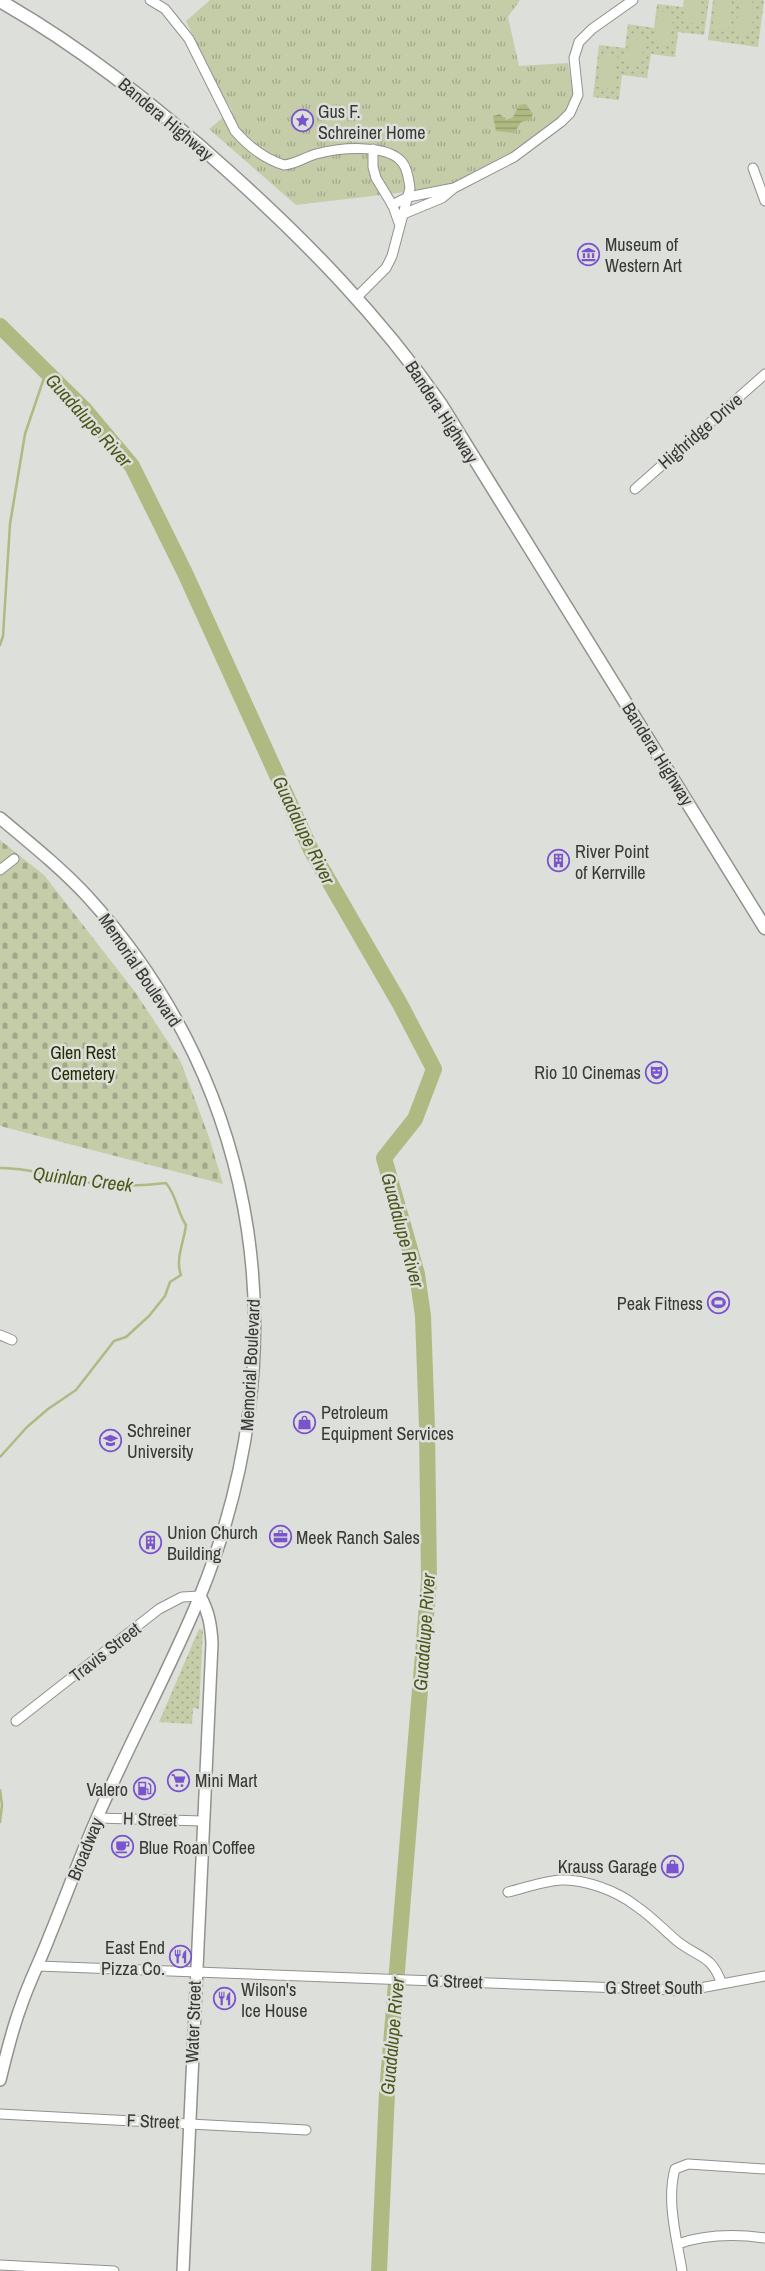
<svg xmlns="http://www.w3.org/2000/svg" width="765" height="2271" viewBox="0 0 765 2271" font-family="'Archivo Narrow',sans-serif">
<style>
.grass{fill:url(#grass-tufts)}
.cemetery{fill:url(#cemetery-stones)}
.park{fill:url(#park-dots)}
.pitch{fill:#c4cca8}
.water{fill:url(#water-rules)}
.lines{fill:none;stroke-linecap:round;stroke-linejoin:round}
.stream{stroke:#afba83;stroke-width:2.5}
.river{stroke:#afba83;stroke-width:16}
.street-casing{stroke:#91928e;stroke-width:11}
.secondary-casing{stroke:#91928e;stroke-width:14}
.primary-casing{stroke:#91928e;stroke-width:15}
.street{stroke:#fff;stroke-width:9}
.secondary{stroke:#fff;stroke-width:11}
.primary{stroke:#fff;stroke-width:12}
.labels{text-anchor:middle;dominant-baseline:central;stroke-width:5;stroke-linejoin:round;paint-order:stroke}
.poi-label{font-size:18px;fill:#383836;stroke:#dddfda;text-anchor:start}
.street-label{font-size:18px;fill:#383836;stroke:#dddfda}
.park-label{font-size:18px;fill:#272d02;stroke:#dddfda}
.water-label{font-size:19px;font-style:italic;fill:#4d571a;stroke:#dddfda}
</style>
<defs>
<pattern id="grass-tufts" width="24" height="20" patternUnits="userSpaceOnUse" patternTransform="scale(1.25)"><rect width="24" height="20" fill="#c4cca8"/><path d="M3 7l-1-3M5 7V3M7 7l1-3M15 17l-1-3M17 17v-4M19 17l1-3" fill="none" stroke="#a0a78a"/></pattern>
<pattern id="cemetery-stones" width="16" height="16" patternUnits="userSpaceOnUse" patternTransform="scale(1.25)"><rect width="16" height="16" fill="#c4cca8"/><path d="M2 7V4a2 2 0 0 1 4 0v3zM10 15v-3a2 2 0 0 1 4 0v3z" fill="#a0a78a"/></pattern>
<pattern id="park-dots" width="8" height="8" patternUnits="userSpaceOnUse" patternTransform="scale(1.25)"><rect width="8" height="8" fill="#c4cca8"/><path d="M2 2h.1M6 6h.1" fill="none" stroke="#a0a78a" stroke-width="1.8" stroke-linecap="round"/></pattern>
<pattern id="water-rules" width="6" height="5" patternUnits="userSpaceOnUse" patternTransform="scale(1.25)"><rect width="6" height="5" fill="#afba83"/><path d="M0 2.5h6" fill="none" stroke="#8f986c"/></pattern>
</defs>
<rect width="100%" height="100%" fill="#dddfda"/>
<!-- grass -->
<path class="grass" d="M210 0H520L508 17 519 66 568 63 574 98 561 119 509 157 440 188 296 205 209 129 232 110 224 98 186 21Z"/>
<!-- cemetery -->
<path class="cemetery" d="M0 840 44 875 135 992 180 1060 209 1137 223 1184 0 1126Z"/>
<!-- park -->
<path class="park" d="M684 0H709L704 35 678 32 675 57 651 54 647 78 622 75 619 100 593 97 599 45 625 48 628 24 654 28 657 4 683 7Z
M713 0H764L758 47 708 40Z
M199 1629 203 1630 199 1709 193 1708 192 1724 159 1722Z"/>
<!-- pitch -->
<path class="pitch" d="M686 0H701L698 24 683 22Z
M716 0H732L728 32 712 30Z
M740 1 755 3 751 35 735 33Z
M658 11 674 14 669 46 654 43Z
M630 33 645 35 641 67 625 65Z
M602 55 618 57 613 89 597 87Z"/>
<!-- water -->
<path class="water" d="M526 104 533 114 529 120 521 122 514 133 496 131 493 116 500 114 506 120 513 117 519 105Z"/>
<g class="lines">
<!-- stream -->
<path class="stream" d="M0 645 3 636 10 524 25 434 46 372
M0 1168C29 1168 56 1177 84 1182 112 1186 138 1187 166 1183 178 1198 176 1210 186 1225 184 1242 175 1259 181 1275L170 1282 165 1296 149 1316 126 1337 114 1341 76 1390 48 1409 27 1427 0 1457
M0 1790 2 1805 0 1822"/>
<!-- river -->
<path class="river" d="M0 326 84 409 132 466 185 573 311 850 400 1004 434 1069 415 1119 384 1158 417 1274 423 1316 427 1428 429 1580 387 2093 379 2271"/>
<defs>
<path id="street" d="M150 0 165 9 189 39 235 131C248 146 265 159 284 165 296 164 305 157 316 154 338 148 386 143 402 162 407 168 409 180 410 188L392 256 386 268 357 297
M373 149V167L376 178 393 206 399 223
M753 168 765 201
M392 205 408 197 454 188
M401 215 442 198 454 188 514 157 561 122 570 113 578 95 574 58 579 42 592 29 633 0
M635 489 765 374
M0 870 14 859
M0 1335 12 1340
M16 1721 159 1609 182 1597 200 1596
M97 1818 203 1821
M508 1892C525 1888 543 1881 561 1880 585 1879 617 1891 636 1906 651 1916 663 1929 677 1941 700 1959 711 1954 722 1984
M38 1966 674 1990 700 1988 765 1976
M0 2114 306 2130
M678 2244C706 2234 736 2234 765 2238
M0 2265 114 2271
M682 2271C677 2239 666 2201 675 2169L688 2164 765 2169"/>
<path id="secondary" d="M0 818C30 843 61 868 88 897 266 1093 298 1355 200 1596 169 1672 129 1743 97 1818 80 1857 66 1896 50 1935 41 1959 29 1982 21 2006 12 2030 6 2055 0 2080
M183 2271 212 1643C211 1626 209 1612 200 1596"/>
<path id="primary" d="M0 1C83 48 157 107 228 171 307 242 379 316 440 403L765 928"/>
</defs>
<!-- street casing -->
<use href="#street" class="street-casing"/>
<!-- secondary casing -->
<use href="#secondary" class="secondary-casing"/>
<!-- primary casing -->
<use href="#primary" class="primary-casing"/>
<!-- street -->
<use href="#street" class="street"/>
<!-- secondary -->
<use href="#secondary" class="secondary"/>
<!-- primary -->
<use href="#primary" class="primary"/>
</g>
<!-- icons -->
<defs>
<symbol id="sight-ring" viewBox="-11 -11 22 22"><circle r="9.5" fill="#dddfda" stroke="#7a54ce" stroke-width="1.5"/><path d="M0-6L1.8-2.2L6-1.7L2.9 1.2L3.7 5.4L0 3.3L-3.7 5.4L-2.9 1.2L-6-1.7L-1.8-2.2Z" fill="#7a54ce"/></symbol>
<symbol id="museum-ring" viewBox="-11 -11 22 22"><circle r="9.5" fill="#dddfda" stroke="#7a54ce" stroke-width="1.5"/><path d="M0-6L6-3V-2H-6V-3ZM-5-1h2V3h-2ZM-1-1h2V3h-2ZM3-1h2V3H3ZM-6 4H6V6H-6Z" fill="#7a54ce"/></symbol>
<symbol id="building-ring" viewBox="-11 -11 22 22"><circle r="9.5" fill="#dddfda" stroke="#7a54ce" stroke-width="1.5"/><path d="M-4-6H4V6H1V3H-1V6H-4ZM-2.5-4.3h1.7v1.8h-1.7ZM.8-4.3h1.7v1.8H.8ZM-2.5-1h1.7V.8h-1.7ZM.8-1h1.7V.8H.8Z" fill="#7a54ce"/></symbol>
<symbol id="theatre-ring" viewBox="-11 -11 22 22"><circle r="9.5" fill="#dddfda" stroke="#7a54ce" stroke-width="1.5"/><path d="M-5-5.5Q0-4 5-5.5V0Q5 5 0 6Q-5 5-5 0ZM-3.3-2.5H-1v1.5H-3.3ZM1-2.5H3.3v1.5H1ZM-2.8 1Q0 5.5 2.8 1Z" fill="#7a54ce"/></symbol>
<symbol id="stadium-ring" viewBox="-11 -11 22 22"><circle r="9.5" fill="#dddfda" stroke="#7a54ce" stroke-width="1.5"/><path d="M0-5a6.5 5 0 1 0 0 10a6.5 5 0 1 0 0-10ZM-3.5-1.8h7v3.6h-7Z" fill="#7a54ce"/></symbol>
<symbol id="shop-ring" viewBox="-11 -11 22 22"><circle r="9.5" fill="#dddfda" stroke="#7a54ce" stroke-width="1.5"/><path d="M-5-2.5h2.3a2.7 3.5 0 0 1 5.4 0H5L5.5 6h-11ZM-1.5-2.5h3a1.5 2.3 0 0 0-3 0Z" fill="#7a54ce"/></symbol>
<symbol id="university-ring" viewBox="-11 -11 22 22"><circle r="9.5" fill="#dddfda" stroke="#7a54ce" stroke-width="1.5"/><path d="M0-5L7-2L0 1L-7-2ZM-4 1L0 2.5L4 1V4Q0 6-4 4Z" fill="#7a54ce"/></symbol>
<symbol id="office-ring" viewBox="-11 -11 22 22"><circle r="9.5" fill="#dddfda" stroke="#7a54ce" stroke-width="1.5"/><path d="M-6-3h4V-5.5h4V-3h4V5H-6ZM-1-4.5V-3h2v-1.5ZM-6 0V1H6V0Z" fill="#7a54ce"/></symbol>
<symbol id="supermarket-ring" viewBox="-11 -11 22 22"><circle r="9.5" fill="#dddfda" stroke="#7a54ce" stroke-width="1.5"/><path d="M-6-5.5h2.5l.6 2H6L4.5 2H-2.5L-4.4-4H-6ZM-1.5 3.2a1.3 1.3 0 1 0 .1 0ZM3 3.2a1.3 1.3 0 1 0 .1 0Z" fill="#7a54ce"/></symbol>
<symbol id="fuel-ring" viewBox="-11 -11 22 22"><circle r="9.5" fill="#dddfda" stroke="#7a54ce" stroke-width="1.5"/><path d="M-5.5-6h7V0h2V4h1.3V-2.5L3-4.5l.8-.8L6-3V5H2.5V1h-1V6h-7ZM-4.2-4.7v3.2H.2V-4.7Z" fill="#7a54ce"/></symbol>
<symbol id="cafe-ring" viewBox="-11 -11 22 22"><circle r="9.5" fill="#dddfda" stroke="#7a54ce" stroke-width="1.5"/><path d="M-5.5-4.5H6V0H3Q3 3.5 0 3.5H-2.5Q-5.5 3.5-5.5 0ZM3-3.2v2h1.7v-2ZM-6 4.5H4V6H-6Z" fill="#7a54ce"/></symbol>
<symbol id="restaurant-ring" viewBox="-11 -11 22 22"><circle r="9.5" fill="#dddfda" stroke="#7a54ce" stroke-width="1.5"/><path d="M-5-6h1v4h1v-4h1v4h1v-4h1v5L-1.5 .5V6h-2V.5L-5-1ZM5-6V6H3V1.5H1.5Q1.5-4 5-6Z" fill="#7a54ce"/></symbol>
</defs>
<g fill-rule="evenodd">
<use href="#sight-ring" x="290" y="108" width="25" height="25"/>
<use href="#museum-ring" x="576" y="242" width="25" height="25"/>
<use href="#building-ring" x="546" y="848" width="25" height="25"/>
<use href="#theatre-ring" x="644" y="1060" width="25" height="25"/>
<use href="#stadium-ring" x="706" y="1290" width="25" height="25"/>
<use href="#shop-ring" x="292" y="1410" width="25" height="25"/>
<use href="#university-ring" x="98" y="1428" width="25" height="25"/>
<use href="#office-ring" x="268" y="1524" width="25" height="25"/>
<use href="#building-ring" x="138" y="1530" width="25" height="25"/>
<use href="#supermarket-ring" x="166" y="1768" width="25" height="25"/>
<use href="#fuel-ring" x="132" y="1776" width="25" height="25"/>
<use href="#cafe-ring" x="110" y="1834" width="25" height="25"/>
<use href="#shop-ring" x="660" y="1854" width="25" height="25"/>
<use href="#restaurant-ring" x="168" y="1944" width="25" height="25"/>
<use href="#restaurant-ring" x="212" y="1986" width="25" height="25"/>
</g>
<g class="labels">
<!-- poi labels -->
<g class="poi-label">
<text x="318" y="111">Gus F.<tspan x="318" dy="21">Schreiner Home</tspan></text>
<text x="605" y="244">Museum of<tspan x="605" dy="21">Western Art</tspan></text>
<text x="575" y="851">River Point<tspan x="575" dy="21">of Kerrville</tspan></text>
<text x="641" y="1072" text-anchor="end">Rio 10 Cinemas</text>
<text x="703" y="1303" text-anchor="end">Peak Fitness</text>
<text x="321" y="1412">Petroleum<tspan x="321" dy="21">Equipment Services</tspan></text>
<text x="127" y="1430">Schreiner<tspan x="127" dy="21">University</tspan></text>
<text x="167" y="1532">Union Church<tspan x="167" dy="21">Building</tspan></text>
<text x="296" y="1537">Meek Ranch Sales</text>
<text x="195" y="1780">Mini Mart</text>
<text x="128" y="1789" text-anchor="end">Valero</text>
<text x="139" y="1847">Blue Roan Coffee</text>
<text x="657" y="1866" text-anchor="end">Krauss Garage</text>
<text x="165" y="1947" text-anchor="end">East End<tspan x="165" dy="21">Pizza Co.</tspan></text>
<text x="241" y="1989">Wilson's<tspan x="241" dy="21">Ice House</tspan></text>
</g>
<!-- street labels -->
<g class="street-label">
<text transform="translate(166 119) rotate(40)">Bandera Highway</text>
<text transform="translate(442 412) rotate(57)">Bandera Highway</text>
<text transform="translate(700 431) rotate(-41)">Highridge Drive</text>
<text transform="translate(658 754) rotate(58)">Bandera Highway</text>
<text transform="translate(140 970) rotate(56)">Memorial Boulevard</text>
<text transform="translate(250 1365) rotate(-87)">Memorial Boulevard</text>
<text transform="translate(105 1652) rotate(-38)">Travis Street</text>
<text transform="translate(150 1819) rotate(2)">H Street</text>
<text transform="translate(85 1849) rotate(-68)">Broadway</text>
<text transform="translate(455 1981) rotate(2)">G Street</text>
<text x="654" y="1987">G Street South</text>
<text transform="translate(193 2022) rotate(-88)">Water Street</text>
<text transform="translate(153 2121) rotate(2)">F Street</text>
</g>
<!-- park labels -->
<g class="park-label">
<text x="83" y="1052">Glen Rest<tspan x="83" dy="21">Cemetery</tspan></text>
</g>
<!-- water labels -->
<g class="water-label">
<text transform="translate(89 420) rotate(48)">Guadalupe River</text>
<text transform="translate(304 830) rotate(64)">Guadalupe River</text>
<text transform="translate(83 1179) rotate(7)">Quinlan Creek</text>
<text transform="translate(403 1230) rotate(75)">Guadalupe River</text>
<text transform="translate(424 1632) rotate(-86)">Guadalupe River</text>
<text transform="translate(392 2036) rotate(-85)">Guadalupe River</text>
</g>
</g>
</svg>
